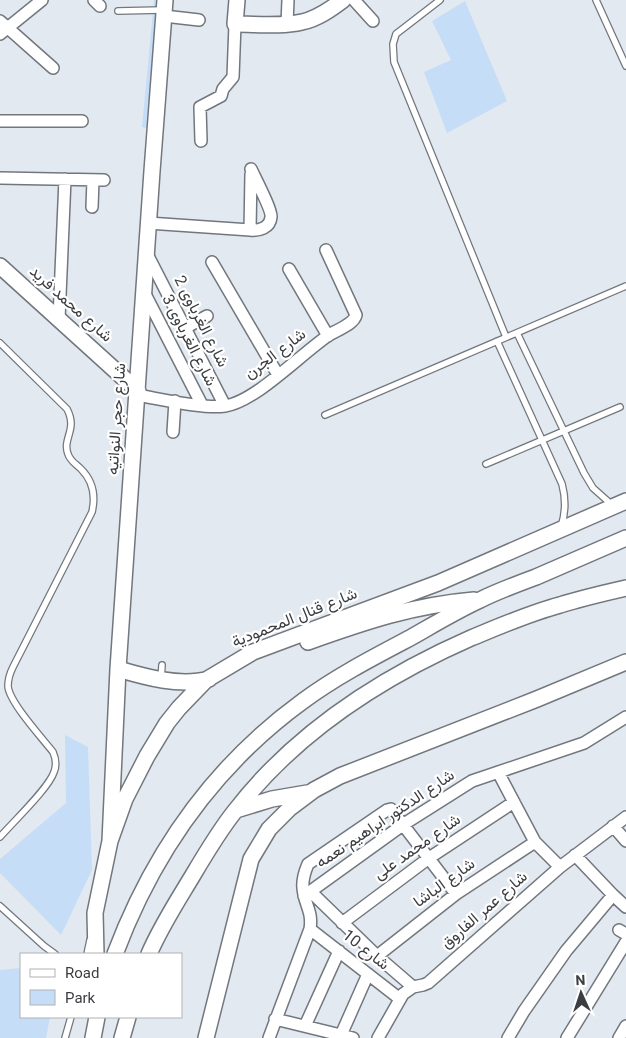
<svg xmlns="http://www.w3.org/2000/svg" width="626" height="1038" viewBox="0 0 626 1038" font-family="Georgia,Vazirmatn,serif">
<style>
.green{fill:#c5ddf7}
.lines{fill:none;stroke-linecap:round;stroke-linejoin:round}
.lane-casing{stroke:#72777d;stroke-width:8}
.street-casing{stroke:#72777d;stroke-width:14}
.secondary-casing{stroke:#72777d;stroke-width:18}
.lane{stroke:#fff;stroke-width:5.5}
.street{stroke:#fff;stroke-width:11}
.secondary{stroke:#fff;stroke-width:15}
.labels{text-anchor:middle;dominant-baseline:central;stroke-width:4.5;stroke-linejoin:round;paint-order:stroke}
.street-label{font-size:16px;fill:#3b3d40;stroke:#fff}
</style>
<rect width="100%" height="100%" fill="#e3e9f0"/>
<!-- green -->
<path class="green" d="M154 0H171L161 132 142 127Z
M465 1 507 101 447 133 424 72 451 60 432 21Z
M65 735 88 747 92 870 61 935 0 873V859L66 803Z
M21 968V1017H50L46 1038H0V970Z"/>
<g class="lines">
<defs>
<path id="lane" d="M440 0 396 34 393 44 394 62 506 337
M596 0 626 66
M118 11 162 10
M517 333 584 473 593 488 611 504
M497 341 562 484C566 499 566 512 561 527
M0 343 67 409C78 430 62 438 68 454 70 461 76 464 81 469 93 481 96 495 92 512L13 667C10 673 8 679 8 686 9 702 42 738 53 752 56 759 57 765 54 772 49 788 13 822 0 837
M325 415 626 286
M486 464 620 407
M161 679 162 665
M0 906 44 946 55 954
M87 954 90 940
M65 1038 71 1017"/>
<path id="street" d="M94 0 100 6
M354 0 373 21
M164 16 199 20
M0 21 53 68
M287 24 288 0
M0 34 42 0
M0 121H82
M201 141 200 107 221 96 223 89 233 77 235 24
M0 178 104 180
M92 207 93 180
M148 223 250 230C259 231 270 228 271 217 272 210 255 178 251 169
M250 230 251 174
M146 252 225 406
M212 262 278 375
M289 269 328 336
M144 292 202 405
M59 319 65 179
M185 328 207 316
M137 395C161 399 203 409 225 406 255 402 302 353 329 335 337 330 354 324 356 315L326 250
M173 432 175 401
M498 772 535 842 560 867
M613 826 626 841
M575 855 613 895 626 907
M310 891 377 956 413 987
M304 896 404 824 472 781 584 743 626 717
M342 923 429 858 514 802
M310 929 400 999
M619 930 626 934
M377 956 456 894 535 842
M275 1019 353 1038
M305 1026 339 951
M341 1035 368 974
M269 1038 310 929C313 911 304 904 303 888 302 879 305 871 308 864L387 810 391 809 456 894
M378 1038 403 994 413 987 423 985 428 983 560 867 626 817
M508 1038 524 1011 566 951 613 895
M567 1038 626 942
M619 1038 626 1026"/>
<path id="secondary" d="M237 0 235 24C257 24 281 27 302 22 317 19 331 9 343 0
M0 266 138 391
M308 642C364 622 414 605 474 600
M118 669C145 677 180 687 209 679
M236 810 272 799 307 793
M110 841 118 669 152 171 165 0
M96 954 95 913 110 841 125 799 147 756 167 723 179 708 206 680 253 652 438 583 626 501
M115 954C153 853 215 765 303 701 337 676 374 657 410 638 433 625 456 611 480 600 498 591 517 584 536 577 566 564 596 551 626 538
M149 954C161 926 178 900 193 875 206 853 219 831 235 811 296 732 380 678 471 638 500 626 530 613 560 605 582 598 604 593 626 588
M93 1038 97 1017
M122 1038 128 1017
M206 1038 251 859 269 829 290 808 314 790 340 776 537 699 626 662"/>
</defs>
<!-- lane casing -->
<use href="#lane" class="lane-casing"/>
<!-- street casing -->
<use href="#street" class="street-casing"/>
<!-- secondary casing -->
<use href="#secondary" class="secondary-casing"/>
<!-- lane -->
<use href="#lane" class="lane"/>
<!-- street -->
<use href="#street" class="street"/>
<!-- secondary -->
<use href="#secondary" class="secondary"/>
</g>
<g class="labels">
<!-- street labels -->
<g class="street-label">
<text transform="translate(70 305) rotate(42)">شارع محمد فريد</text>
<text transform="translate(200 322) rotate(63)">شارع الغرباوى 2</text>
<text transform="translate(188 341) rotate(63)">شارع الغرباوى 3</text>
<text transform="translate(276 355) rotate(-37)">شارع الجرن</text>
<text transform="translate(118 419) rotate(-86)">شارع حجر النواتيه</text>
<text transform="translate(295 619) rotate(-22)">شارع قنال المحمودية</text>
<text transform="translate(386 820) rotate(-34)">شارع الدكتور ابراهيم نعمه</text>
<text transform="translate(418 848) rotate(-35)">شارع محمد على</text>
<text transform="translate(445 884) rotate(-36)">شارع الباشا</text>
<text transform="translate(485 911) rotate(-41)">شارع عمر الفاروق</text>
<text transform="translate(365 951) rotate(38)">شارع 10</text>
</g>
</g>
<!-- legend -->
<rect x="20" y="953" width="162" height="65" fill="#ffffff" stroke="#b1b1b3"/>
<rect x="30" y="969" width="25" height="8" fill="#ffffff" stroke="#b1b1b3"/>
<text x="65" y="978" font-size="15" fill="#3b3d40">Road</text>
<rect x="30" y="990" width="25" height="15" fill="#c5ddf7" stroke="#b1b1b3"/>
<text x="65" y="1003" font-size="15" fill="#3b3d40">Park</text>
<!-- north arrow -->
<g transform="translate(581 993) rotate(357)" stroke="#ffffff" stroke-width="4" paint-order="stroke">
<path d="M0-4L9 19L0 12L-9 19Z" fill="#3b3d40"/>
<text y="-8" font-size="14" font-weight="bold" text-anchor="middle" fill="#3b3d40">N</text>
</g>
</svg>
